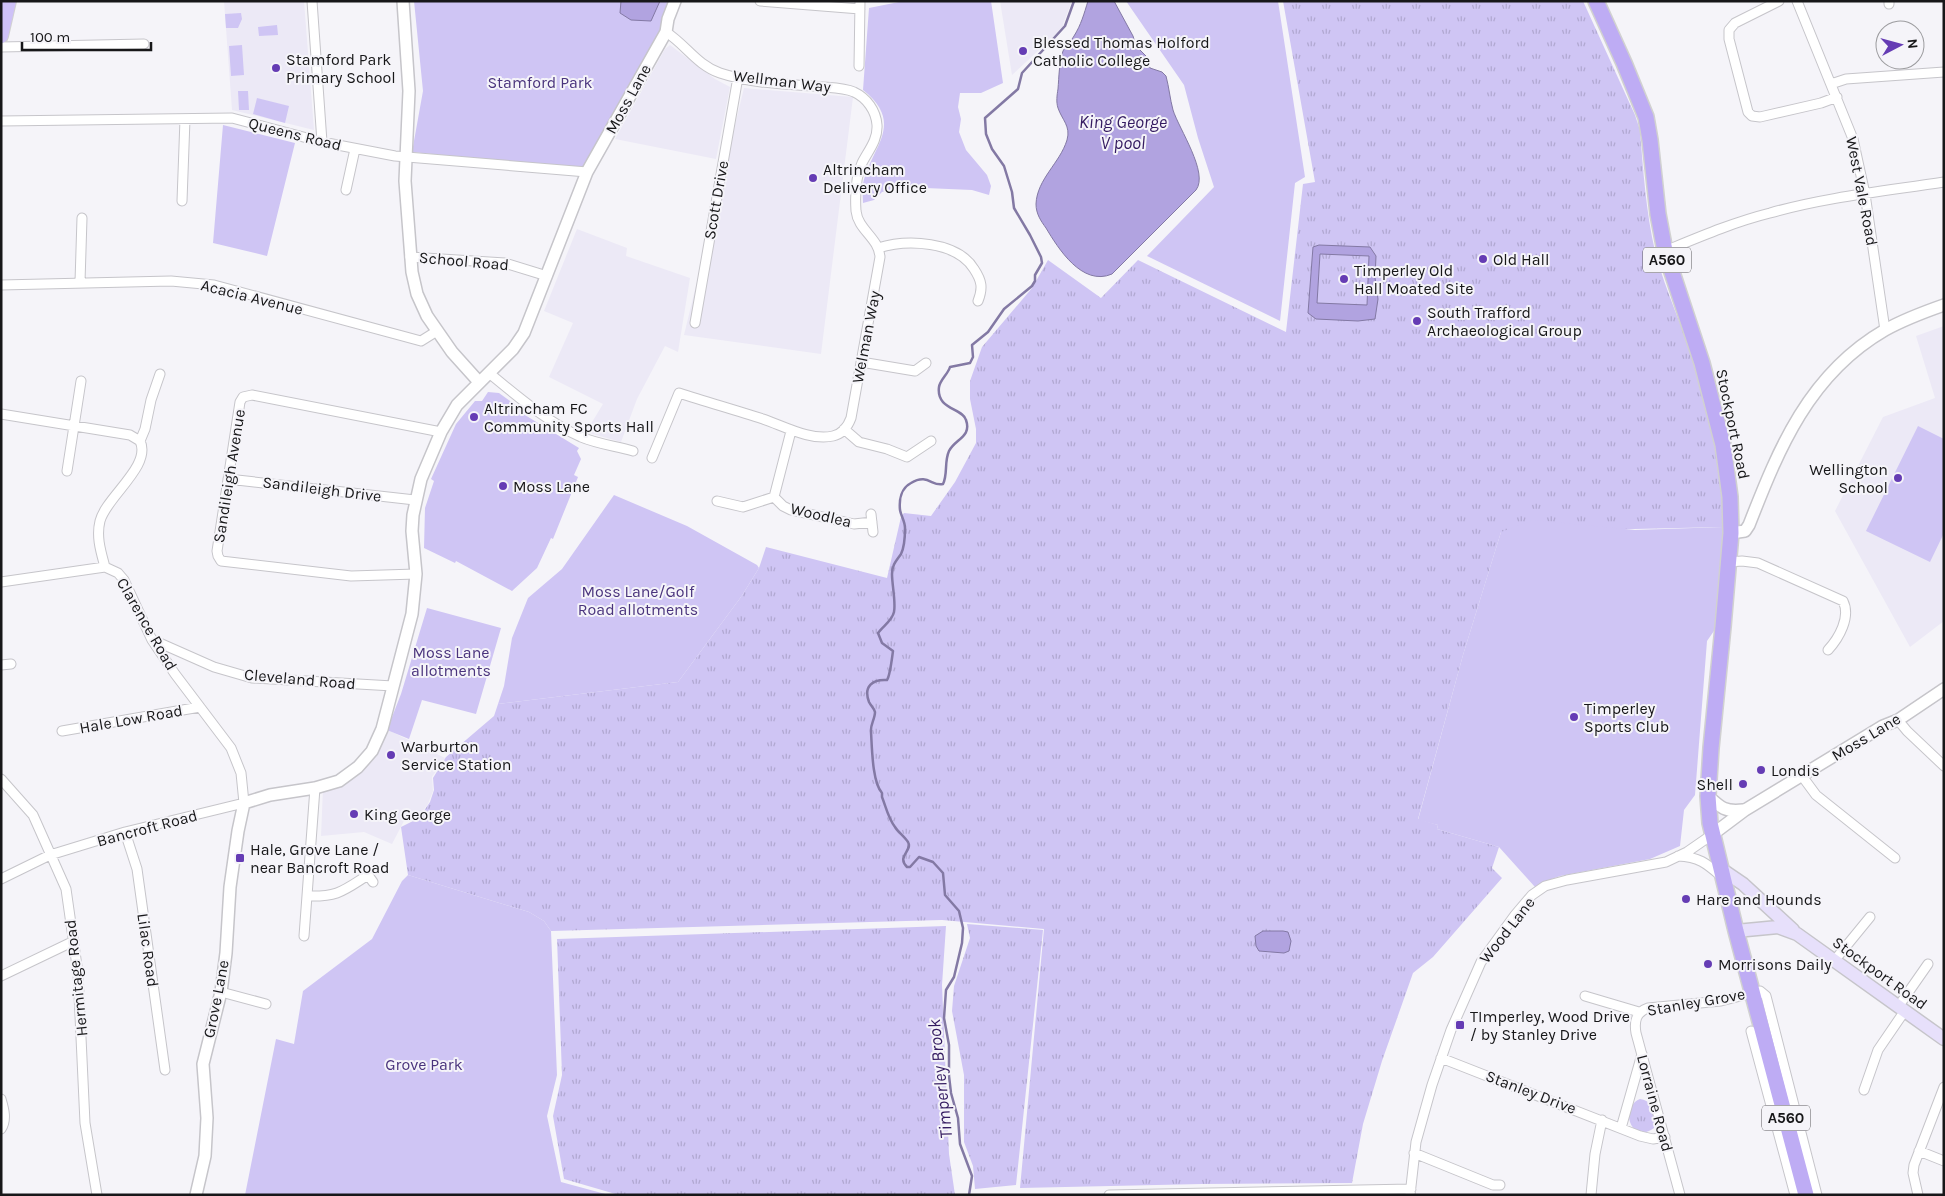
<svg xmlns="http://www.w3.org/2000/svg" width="1945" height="1196" viewBox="0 0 1945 1196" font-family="Karla,sans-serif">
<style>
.built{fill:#ece9f6}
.grass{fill:url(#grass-tufts)}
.green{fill:#cfc5f4}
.water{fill:#b1a3e0;stroke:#8379a4;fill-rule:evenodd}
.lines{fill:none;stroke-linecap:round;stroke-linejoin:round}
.stream{stroke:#8379a4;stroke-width:2.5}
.minor-casing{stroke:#c6c5ca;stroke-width:11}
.tertiary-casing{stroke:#c6c5ca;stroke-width:14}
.secondary-casing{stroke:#c6c5ca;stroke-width:15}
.primary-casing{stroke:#d1d1d1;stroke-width:16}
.trunk-casing{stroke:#d1d1d1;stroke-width:18}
.minor{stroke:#fff;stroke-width:9}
.tertiary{stroke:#fff;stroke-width:11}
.secondary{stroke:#e7e0fb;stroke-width:12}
.primary{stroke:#cec1f7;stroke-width:14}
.trunk{stroke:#beacf4;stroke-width:15}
.poi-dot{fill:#653cb4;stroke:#f5f4f9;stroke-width:2}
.labels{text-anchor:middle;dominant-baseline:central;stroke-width:4;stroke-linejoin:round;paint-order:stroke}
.shield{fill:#f5f4f9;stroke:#5a595c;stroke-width:1}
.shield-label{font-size:15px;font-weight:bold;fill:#171719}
.poi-label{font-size:16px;fill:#171719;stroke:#f5f4f9;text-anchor:start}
.street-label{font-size:16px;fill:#171719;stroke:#f5f4f9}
.park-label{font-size:16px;fill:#4a347d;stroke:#f5f4f9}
.water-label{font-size:18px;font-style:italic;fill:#341b61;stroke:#f5f4f9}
</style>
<defs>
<pattern id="grass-tufts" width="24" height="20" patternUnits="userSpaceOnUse" patternTransform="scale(1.25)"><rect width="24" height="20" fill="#cfc5f4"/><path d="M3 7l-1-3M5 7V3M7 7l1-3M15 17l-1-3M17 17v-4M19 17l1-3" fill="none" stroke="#b1a8d1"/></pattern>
</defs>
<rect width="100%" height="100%" fill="#f5f4f9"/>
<!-- built -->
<path class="built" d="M224 1H304L314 130 232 110Z
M1000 1H1072L1063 24 1065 26 1012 75Z
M670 45 715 79 730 87 716 159 615 139 665 49Z
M744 88 853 97 821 354 684 335Z
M577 229 627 248 626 256 690 278 678 352 665 346 637 399 621 442 586 432 603 404 549 377 573 323 544 311Z
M1944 326V621L1910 647 1835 511 1883 417 1935 398 1916 336Z
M388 730 445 758 432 777 433 791 428 804 416 820 406 817 392 844 364 832 321 836 323 789 368 763 380 748Z"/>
<!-- grass -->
<path class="grass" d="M1283 1H1583L1635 115 1640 130C1643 169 1646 212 1655 251 1665 290 1683 327 1695 366 1711 416 1725 473 1723 527L1501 532 1463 655 1418 819 1438 825 1437 829 1499 847 1492 868 1502 878 1433 957 1413 973 1382 1061 1363 1124 1352 1183 1202 1184 1020 1188 1044 929 942 920 551 931 544 921 529 912 408 875 401 827 419 818 430 802 434 790 433 778 446 757 494 716 498 704 678 682 741 597 759 568 766 547 887 578 901 517 904 513 931 516 955 482 976 443V429L970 399V381L982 347 1032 288 1048 260 1101 298 1138 260 1286 332 1303 184 1315 182Z
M967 924 1043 930 1016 1185 975 1189 973 1166 964 1142V1075L952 1011 954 986 970 938Z
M946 926 942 985 949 1154 955 1195H619L564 1179 553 1116 562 1075 557 939Z
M1640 1099C1653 1100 1657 1117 1654 1128 1632 1145 1618 1108 1640 1099Z"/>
<!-- green -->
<path class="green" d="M414 1H674L645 61 584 169 412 152 423 91Z
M904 1H991L1003 83 981 93H960L958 107 961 119 959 132 966 150 987 175 991 186 989 195 972 190 902 187 882 192 874 200 863 203C863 197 862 190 863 184 871 147 906 124 863 90L869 8Z
M1126 1H1278L1305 177 1295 183 1280 321 1147 256 1214 187 1198 138 1184 85Z
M241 13 242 19 238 28H226L225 14Z
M277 25 278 35 259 36 258 27Z
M242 45 244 75 231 76 229 46Z
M238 91H248L249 110H239Z
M257 98 289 106 285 123 253 114Z
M223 125 295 143 267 256 213 243Z
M488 392 499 393 521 409 520 412 579 448 577 451 581 459 574 475 578 477 553 539 551 538 537 568 512 591 456 561 455 563 424 548 425 508 434 481 431 479 456 424 475 401H482Z
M1918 426 1944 439V533L1930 562 1866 531Z
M614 495 687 526 757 565 759 568 741 597 678 682 498 704 504 686 512 638 528 598 562 569Z
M1533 520 1635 530 1723 527 1716 628 1707 641 1695 795 1684 810 1680 846 1650 859 1560 876 1546 881 1535 887 1499 847 1437 829 1438 825 1418 820 1463 655 1501 532Z
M427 608 501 628 476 714 422 700 409 739 387 730 401 694Z
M408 875 529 912 544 921 551 931 557 1075 547 1116 561 1182 609 1195H245L276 1039 294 1044 303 991 372 939 402 881Z"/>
<!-- water -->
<path class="water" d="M621 1H660L651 21 631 20 620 13Z
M1088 1H1114L1133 36 1136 46 1146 56 1150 68 1162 72 1166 76C1169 87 1170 99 1173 110 1179 129 1209 173 1196 190L1112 274C1082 287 1058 248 1046 228 1041 221 1036 214 1036 204 1037 179 1060 163 1067 140 1071 126 1062 120 1058 108 1056 102 1057 95 1058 89 1059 77 1059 63 1063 51 1065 46 1071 42 1074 36 1081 25 1084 14 1088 1Z
M1319 245 1370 247 1376 256 1375 278 1378 299 1375 319 1358 321 1316 319 1308 313 1313 247ZM1320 254 1369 256 1367 305 1317 303Z
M1263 931H1283L1288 932 1291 941 1289 951 1284 953 1259 951 1256 946 1255 936Z"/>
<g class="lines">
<!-- stream -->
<path class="stream" d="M969 1195 972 1176 960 1144 958 1118 951 1093 949 1076V1045L944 1018 946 990 954 977 962 943 963 928 959 911 945 895 943 873 933 862 919 857 910 867H907C896 856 913 851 908 842 904 836 898 832 895 827 888 818 886 807 882 797V793C872 782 872 746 871 732 870 725 875 719 875 712 874 708 871 706 869 702 863 686 873 679 887 680 890 676 892 658 893 651L882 643 878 633C883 626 892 621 894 612 896 602 892 585 892 574 892 565 896 561 901 554 904 548 905 535 905 528 905 521 901 516 900 510 899 500 901 488 911 483 928 473 932 487 943 484 948 474 944 462 949 451 955 439 972 437 966 420 963 408 936 410 939 387 940 380 948 374 950 367L970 363 973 357 972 345 988 332 1004 309 1032 286 1035 281V275L1042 263 1041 257 1030 235 1014 208 1012 192 1004 166 992 149 986 134 985 118 1018 89 1022 73 1065 26 1074 1"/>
<defs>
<path id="minor" d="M312 1 322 142
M760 1 860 9
M1779 1 1735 23 1729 30V39L1748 112 1752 116 1760 117 1821 103 1837 97
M1797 1 1853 139 1865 194 1885 330
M1889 1V4
M1 47 144 44
M859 66 860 1
M1831 84 1846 79 1944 72
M1 121 232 118 322 142 395 156 587 172
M346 190 355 149
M182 201 185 119
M878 248C907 239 957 241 974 269 982 281 983 288 978 301
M1665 251C1699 237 1734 222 1770 213 1826 197 1886 191 1944 182
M410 257 505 263 547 276
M80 282 82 218
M1 285 171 281 214 285 421 341 437 331
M695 323 738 77
M861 362 915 371 926 363
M489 373C517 396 547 422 581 437 598 444 615 446 633 451
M1 414 130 435 140 441C152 466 106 497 100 521 96 537 101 552 105 567
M844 429 859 442 887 449 907 457 931 441
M140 441 145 429 151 400 160 374
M652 458 679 393C707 402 735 410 763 419 784 426 810 441 833 436 842 434 848 426 851 418L880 257C879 238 858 230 856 211 855 195 855 178 862 163 868 151 878 140 877 125 876 111 867 98 854 92 842 87 827 88 813 86 782 84 750 83 720 73 697 65 686 45 666 32
M67 471 81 381
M228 479 415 500
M774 497 783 506 791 510 854 524 872 522
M774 497 791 431
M717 501 743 507 774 497
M871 514 873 532
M1729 562 1742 561 1758 563 1843 601C1851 617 1839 638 1828 650
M416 574 351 576 221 561 218 556 217 551 240 402 243 397 252 395 441 432
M1 582 105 567 118 573 124 580 152 640 175 674 231 748 241 773 244 803 125 832 50 855 1 879
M153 640 214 667 252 678 393 686
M1 665 11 664
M1898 720 1907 731 1944 766
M62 731 200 707
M1802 776 1816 795 1895 858
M1 779 33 815 66 889 78 973 85 1123 97 1195
M125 832 137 869 165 1070
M1678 856C1699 857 1706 863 1721 876
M307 896C338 897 343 891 368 875L373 882
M304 936 315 788
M1834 961 1870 917
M1 976 74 941
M221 992 266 1004
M1585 996 1639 1012
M1898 1007 1928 964
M1751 1031 1795 1195
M1441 1058 1640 1136 1653 1139 1665 1137
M1864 1090 1878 1050 1904 1012
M1 1099C4 1109 7 1120 1 1129
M1621 1128 1642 1054
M1919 1151 1944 1161
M1414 1153 1493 1185H1500
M1109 1195 1411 1189
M1410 1195 1416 1142 1432 1085 1451 1030 1481 962 1515 915 1532 895 1545 886 1567 880 1666 862 1687 852 1713 834
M1591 1195 1595 1154 1602 1120
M1680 1195 1636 1033C1634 1021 1636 1012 1648 1008L1721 1001 1760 991 1766 996 1817 1195
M1918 1195 1913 1173 1914 1165 1944 1087"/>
<path id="tertiary" d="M403 1 409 91 405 181 412 272 417 294 427 316 452 352 479 382
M1731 533 1745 531 1749 525C1779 448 1809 374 1885 330 1903 320 1924 312 1944 305
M1708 796C1721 808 1725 812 1743 810
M1713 834 1745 810 1883 726 1898 720 1944 689
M196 1195 205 1156 207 1118 203 1064 221 992 226 953 230 887 238 831 244 803 270 795 315 788 339 781 358 767 372 751 382 729 412 614 416 574 412 531 413 515 421 479 441 432 457 405 513 349 524 333 587 172 666 32 668 19 675 1"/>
<path id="secondary" d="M1721 869 1743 884 1793 930
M1736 931 1778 927 1797 934 1944 1039"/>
<path id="primary" d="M1 36 9 1"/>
<path id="trunk" d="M1596 1 1624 63 1646 117 1650 140 1658 214 1665 251 1702 363 1723 445 1730 497 1731 533 1723 627 1711 748 1708 796 1710 823 1736 931 1806 1195"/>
</defs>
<!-- minor casing -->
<use href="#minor" class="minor-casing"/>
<!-- tertiary casing -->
<use href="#tertiary" class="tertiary-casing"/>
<!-- secondary casing -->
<use href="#secondary" class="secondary-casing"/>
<!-- primary casing -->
<use href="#primary" class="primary-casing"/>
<!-- trunk casing -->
<use href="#trunk" class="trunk-casing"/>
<!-- minor -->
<use href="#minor" class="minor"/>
<!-- tertiary -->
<use href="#tertiary" class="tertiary"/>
<!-- secondary -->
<use href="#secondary" class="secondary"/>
<!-- primary -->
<use href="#primary" class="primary"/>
<!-- trunk -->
<use href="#trunk" class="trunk"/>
</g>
<!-- markers -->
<g class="poi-dot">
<circle cx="1023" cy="51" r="5"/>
<circle cx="276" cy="68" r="5"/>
<circle cx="813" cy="178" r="5"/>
<circle cx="1483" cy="259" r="5"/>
<circle cx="1344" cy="279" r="5"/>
<circle cx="1417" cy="321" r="5"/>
<circle cx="474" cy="417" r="5"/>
<circle cx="1898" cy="478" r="5"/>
<circle cx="503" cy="486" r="5"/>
<circle cx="1574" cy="717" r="5"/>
<circle cx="391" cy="755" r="5"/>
<circle cx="1761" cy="770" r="5"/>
<circle cx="1743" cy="784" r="5"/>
<circle cx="354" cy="814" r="5"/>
<rect x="235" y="853" width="10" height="10" rx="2.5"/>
<circle cx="1686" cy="899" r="5"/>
<circle cx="1708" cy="964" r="5"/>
<rect x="1455" y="1020" width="10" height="10" rx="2.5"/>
</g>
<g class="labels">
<!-- shield labels -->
<g class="shield">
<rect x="1643" y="247.5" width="48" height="25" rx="4"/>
<rect x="1762" y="1105.5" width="48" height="25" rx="4"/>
</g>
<g class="shield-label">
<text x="1667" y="260">A560</text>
<text x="1786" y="1118">A560</text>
</g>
<!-- poi labels -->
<g class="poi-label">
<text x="1033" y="42">Blessed Thomas Holford<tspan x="1033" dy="18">Catholic College</tspan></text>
<text x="286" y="59">Stamford Park<tspan x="286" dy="18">Primary School</tspan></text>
<text x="823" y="169">Altrincham<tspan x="823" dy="18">Delivery Office</tspan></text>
<text x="1493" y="259">Old Hall</text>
<text x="1354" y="270">Timperley Old<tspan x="1354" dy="18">Hall Moated Site</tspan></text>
<text x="1427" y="312">South Trafford<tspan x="1427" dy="18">Archaeological Group</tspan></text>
<text x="484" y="408">Altrincham FC<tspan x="484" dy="18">Community Sports Hall</tspan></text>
<text x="1888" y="469" text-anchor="end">Wellington<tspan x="1888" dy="18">School</tspan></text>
<text x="513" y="486">Moss Lane</text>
<text x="1584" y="708">Timperley<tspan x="1584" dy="18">Sports Club</tspan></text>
<text x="401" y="746">Warburton<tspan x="401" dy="18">Service Station</tspan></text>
<text x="1771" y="770">Londis</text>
<text x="1733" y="784" text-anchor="end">Shell</text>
<text x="364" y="814">King George</text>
<text x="250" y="849">Hale, Grove Lane /<tspan x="250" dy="18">near Bancroft Road</tspan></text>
<text x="1696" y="899">Hare and Hounds</text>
<text x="1718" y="964">Morrisons Daily</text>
<text x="1470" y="1016">TImperley, Wood Drive<tspan x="1470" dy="18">/ by Stanley Drive</tspan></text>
</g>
<!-- street labels -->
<g class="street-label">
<text transform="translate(782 81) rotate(7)">Wellman Way</text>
<text transform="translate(628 99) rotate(-61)">Moss Lane</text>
<text transform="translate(295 134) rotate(14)">Queens Road</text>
<text transform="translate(1862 191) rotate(79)">West Vale Road</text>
<text transform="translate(716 200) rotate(-80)">Scott Drive</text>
<text transform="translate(464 261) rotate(5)">School Road</text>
<text transform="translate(252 297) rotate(14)">Acacia Avenue</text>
<text transform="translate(866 337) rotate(-79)">Welman Way</text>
<text transform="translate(1733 424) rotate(78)">Stockport Road</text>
<text transform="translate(229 476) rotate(-81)">Sandileigh Avenue</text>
<text transform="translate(322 489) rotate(7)">Sandileigh Drive</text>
<text transform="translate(821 515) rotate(13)">Woodlea</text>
<text transform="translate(147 624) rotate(60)">Clarence Road</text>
<text transform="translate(300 679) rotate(5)">Cleveland Road</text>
<text transform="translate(131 719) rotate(-10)">Hale Low Road</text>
<text transform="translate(1866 737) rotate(-31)">Moss Lane</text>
<text transform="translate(147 828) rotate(-15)">Bancroft Road</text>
<text transform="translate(1507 930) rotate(-52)">Wood Lane</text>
<text transform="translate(148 950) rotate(82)">Lilac Road</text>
<text transform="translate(1880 973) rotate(36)">Stockport Road</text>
<text transform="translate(76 978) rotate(-96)">Hermitage Road</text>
<text transform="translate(216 999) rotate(-79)">Grove Lane</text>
<text transform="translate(1696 1002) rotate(-10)">Stanley Grove</text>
<text transform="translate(1531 1092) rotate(21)">Stanley Drive</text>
<text transform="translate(1655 1103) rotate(75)">Lorraine Road</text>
</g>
<!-- park labels -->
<g class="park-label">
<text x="540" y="82">Stamford Park</text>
<text x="638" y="591">Moss Lane/Golf<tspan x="638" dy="18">Road allotments</tspan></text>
<text x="451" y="652">Moss Lane<tspan x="451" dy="18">allotments</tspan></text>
<text x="424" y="1064">Grove Park</text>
</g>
<!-- water labels -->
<g class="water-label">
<text x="1123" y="122">King George<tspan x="1123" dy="21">V pool</tspan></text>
<text transform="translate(940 1079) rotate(-96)">Timperley Brook</text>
</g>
</g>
<!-- border -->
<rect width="1945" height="1196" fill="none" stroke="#171719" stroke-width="5"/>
<!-- north arrow -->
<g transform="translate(1900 45) rotate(84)"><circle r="24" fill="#f5f4f9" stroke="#9c9c9f"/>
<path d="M0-4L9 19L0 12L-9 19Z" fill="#653cb4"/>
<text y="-8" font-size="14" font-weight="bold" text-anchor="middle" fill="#171719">N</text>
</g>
<!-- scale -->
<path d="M22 42v8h129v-8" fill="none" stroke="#171719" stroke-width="2.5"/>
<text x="30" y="42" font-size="15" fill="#171719" stroke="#f5f4f9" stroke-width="4" paint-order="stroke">100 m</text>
</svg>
